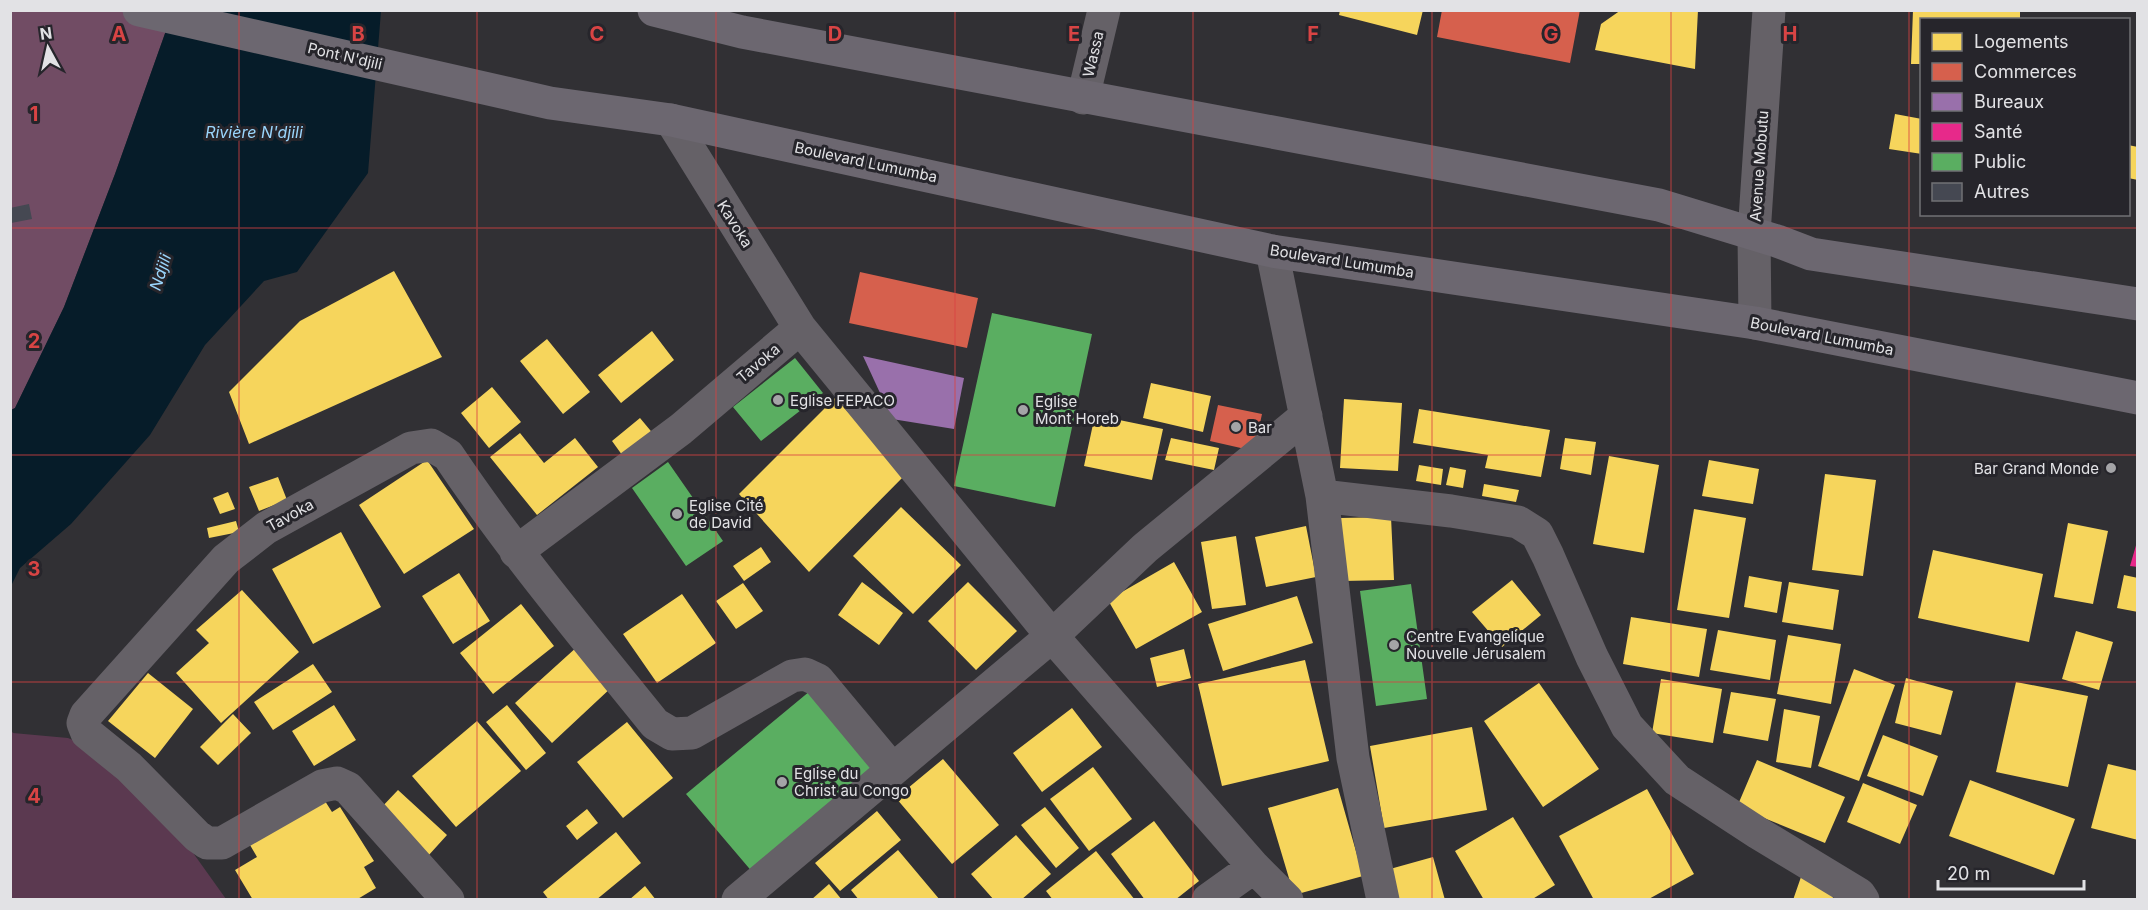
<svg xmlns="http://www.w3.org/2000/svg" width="2148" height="910" viewBox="0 0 2148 910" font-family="Inter,sans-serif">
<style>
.green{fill:#5b3950}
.forest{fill:#714c64}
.water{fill:#061c29}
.homes{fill:#f6d55c}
.shops{fill:#d6604d}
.offices{fill:#9970ab}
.health{fill:#e7298a}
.public{fill:#5aae61}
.building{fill:#454852}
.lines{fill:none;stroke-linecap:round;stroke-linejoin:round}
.minor{stroke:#656167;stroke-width:33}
.highway{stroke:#6c6770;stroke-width:33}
.grid{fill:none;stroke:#d84444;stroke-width:1.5;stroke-opacity:0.55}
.poi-dot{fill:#a4a4a7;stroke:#26252b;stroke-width:2}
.labels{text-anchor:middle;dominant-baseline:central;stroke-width:6;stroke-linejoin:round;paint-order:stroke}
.street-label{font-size:15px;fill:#e2e2e5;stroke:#26252b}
.poi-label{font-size:15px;fill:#e2e2e5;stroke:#26252b;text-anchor:start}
.water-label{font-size:16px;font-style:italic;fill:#9ad5fc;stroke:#26252b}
.grid-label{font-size:20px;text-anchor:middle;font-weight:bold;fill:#d84444;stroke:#26252b;stroke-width:6;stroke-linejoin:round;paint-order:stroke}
</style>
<rect width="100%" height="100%" fill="#313034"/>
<!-- green -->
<path class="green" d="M10 729 13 733 68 738 89 747 176 829 226 899H11Z"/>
<!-- forest -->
<path class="forest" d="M11 11H173L115 174 64 307 15 408 11 410Z"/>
<!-- water -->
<path class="water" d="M173 11H381L368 173 297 272 264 281 205 345 150 435 71 524 20 568 11 586V410L15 408 64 307 115 174Z"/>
<!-- homes -->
<path class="homes" d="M1340 10H1423L1417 35 1339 15Z
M1621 10H1698L1695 69 1595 50 1601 24Z
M1913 10H2020V20H1922V64H1911Z
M1895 114 1922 119V154L1889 149Z
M2128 145 2138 147V180L2128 178Z
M394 271 442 357 249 444 229 392 300 321Z
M652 331 674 360 621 403 598 375Z
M547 339 590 392 563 414 520 361Z
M1151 383 1211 396 1203 432 1143 418Z
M492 387 521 422 489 448 461 413Z
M835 398 906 474 809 572 739 494Z
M1344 399 1402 403 1398 471 1340 468Z
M1419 409 1550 430 1541 477 1485 468 1488 455 1413 443Z
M1095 415 1163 429 1152 480 1084 466Z
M640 418 655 436 625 459 612 441Z
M520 433 544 463 575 438 598 467 537 515 490 457Z
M1171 438 1219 448 1214 470 1165 460Z
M1565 438 1596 442 1591 475 1560 469Z
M1609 456 1659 465 1644 553 1593 544Z
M427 460 474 529 404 574 359 505Z
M1709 460 1759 469 1753 504 1702 496Z
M1419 465 1443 469 1441 485 1416 481Z
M1450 467 1466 470 1463 488 1446 485Z
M1825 474 1876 480 1863 576 1812 570Z
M278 477 287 500 259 511 249 487Z
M1484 484 1519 490 1516 502 1482 496Z
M228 492 235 509 220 514 213 498Z
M901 507 961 565 913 614 853 556Z
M1694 509 1746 518 1729 618 1677 610Z
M1391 517 1394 580 1342 581 1340 518Z
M236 521 239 532 209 538 207 528Z
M2068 523 2108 531 2093 604 2054 597Z
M1306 526 1316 577 1266 587 1255 537Z
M341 532 381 607 313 644 272 569Z
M1236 536 1246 605 1212 609 1201 542Z
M761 547 771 562 744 581 733 566Z
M1933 550 2043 574 2029 642 1918 618Z
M1174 562 1202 612 1136 649 1108 600Z
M459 573 490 621 453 644 422 596Z
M2124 575 2138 578V612L2117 608Z
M1749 576 1782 582 1777 613 1744 607Z
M1512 580 1541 615 1502 647 1472 612Z
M862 582 903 613 879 645 838 615Z
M968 582 1017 631 976 670 928 621Z
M1789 582 1839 590 1833 630 1782 622Z
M743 583 763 611 736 629 716 601Z
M242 590 299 652 221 723 176 673 209 643 196 630Z
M682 594 716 643 657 683 623 634Z
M1297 596 1313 643 1223 671 1208 624Z
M521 604 554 646 493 694 460 653Z
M1631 617 1707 629 1699 677 1623 664Z
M1718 630 1776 640 1770 680 1710 670Z
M2076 631 2113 642 2099 690 2062 679Z
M1788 635 1841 644 1831 704 1777 694Z
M578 646 613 686 552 743 515 703Z
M1184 649 1191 678 1157 687 1150 658Z
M1305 660 1329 761 1222 786 1198 684Z
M313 664 332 692 273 730 254 702Z
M1854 669 1895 685 1859 781 1818 766Z
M148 673 193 709 155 758 108 721Z
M1906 678 1953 691 1941 735 1895 723Z
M1661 679 1722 689 1713 743 1652 733Z
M2016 682 2088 696 2068 787 1996 772Z
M1539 683 1599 769 1543 807 1484 721Z
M1731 692 1776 699 1768 741 1723 733Z
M334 705 356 740 314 766 292 731Z
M507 705 546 753 526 770 486 722Z
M1072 708 1102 747 1042 792 1013 753Z
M1784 709 1820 716 1811 768 1776 762Z
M233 714 251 733 218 765 200 747Z
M477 721 521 771 456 827 412 776Z
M627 722 673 778 623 818 577 762Z
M1472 727 1487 810 1384 828 1370 746Z
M1883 735 1938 756 1923 796 1867 776Z
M943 759 999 825 952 864 896 798Z
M1757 760 1845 797 1825 843 1737 807Z
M2108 764 2138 771V840L2091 828Z
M1093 767 1132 819 1089 851 1050 799Z
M1970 780 2075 819 2054 875 1949 836Z
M1863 783 1917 805 1900 844 1847 822Z
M1338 788 1363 876 1294 895 1268 808Z
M1647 789 1694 874 1647 900H1594L1559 836Z
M398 790 447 835 428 856 379 810Z
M325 801 332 812 340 807 374 861 364 867 376 888 356 900H253L235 870 257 857 250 845Z
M1045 807 1079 848 1056 868 1021 825Z
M587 809 598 823 577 840 566 826Z
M877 811 901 840 840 891 815 863Z
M1513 817 1555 885 1531 900H1484L1455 851Z
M1154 821 1199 881 1175 900H1145L1111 854Z
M616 832 641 863 596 900H549L543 892Z
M1016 835 1051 874 1021 900H994L971 874Z
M898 850 940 900H859L851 890Z
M1096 851 1135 900H1053L1046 891Z
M1433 857 1445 900H1399L1390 869Z
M1801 877 1836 889 1832 900H1793Z
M829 884 842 900H811Z
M645 886 656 900H629Z"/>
<!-- shops -->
<path class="shops" d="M1442 10H1580L1570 63 1437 37Z
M860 272 978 298 967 348 849 323Z
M1218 405 1262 414 1254 451 1210 441Z"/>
<!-- offices -->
<path class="offices" d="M863 356 964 378 954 429 892 419Z"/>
<!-- health -->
<path class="health" d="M2137 542H2138V567L2130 566Z"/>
<!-- public -->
<path class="public" d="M992 313 1092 334 1055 507 954 486Z
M795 358 823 393 761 441 733 407Z
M668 462 723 541 686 566 632 488Z
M1411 584 1427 699 1376 706 1360 591Z
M810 691 877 770 754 874 686 794Z"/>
<!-- building -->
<path class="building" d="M29 204 32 219 11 223 10 208Z"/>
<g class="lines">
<!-- minor -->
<path class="minor" d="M1083 98 1104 10
M671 120 800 328 1052 636 1254 867 1287 900
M1272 251 1322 496 1353 758 1383 900
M1755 323 1754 234 1769 10
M1322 496 1451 511 1518 522 1537 534 1548 556 1592 657 1627 726 1677 780 1758 833 1859 894 1863 900
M516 552 681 429 800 328
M448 900 348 788 337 783 322 786 222 843H207L197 836 129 767 87 733 83 723 86 715 226 559 266 528 411 448 431 445 448 455C511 549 584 636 655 724L672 734 692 733 792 676 805 674 818 680 892 769
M738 900 1052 636 1145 548 1306 416
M1208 900 1254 867"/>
<!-- highway -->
<path class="highway" d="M139 10 550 103 671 120 1272 251 1755 323 2138 398
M654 10 742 32 1659 205 1777 241 1811 254 2138 304"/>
</g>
<!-- grid -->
<path class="grid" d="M239 10V900M477 10V900M716 10V900M955 10V900M1193 10V900M1432 10V900M1671 10V900M1909 10V900M10 228H2138M10 455H2138M10 682H2138"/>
<!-- markers -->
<g class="poi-dot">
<circle cx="778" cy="400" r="6"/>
<circle cx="1023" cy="410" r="6"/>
<circle cx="1236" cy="427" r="6"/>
<circle cx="2111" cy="468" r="6"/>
<circle cx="677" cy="514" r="6"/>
<circle cx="1394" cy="645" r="6"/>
<circle cx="782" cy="782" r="6"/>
</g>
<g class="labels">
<!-- street labels -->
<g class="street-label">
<text transform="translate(1093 54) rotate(-77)">Wassa</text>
<text transform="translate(345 56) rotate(13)">Pont N'djili</text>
<text transform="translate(866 162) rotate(12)">Boulevard Lumumba</text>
<text transform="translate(1759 166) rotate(-86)">Avenue Mobutu</text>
<text transform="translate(735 224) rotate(58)">Kavoka</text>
<text transform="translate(1342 261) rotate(9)">Boulevard Lumumba</text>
<text transform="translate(1822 336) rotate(11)">Boulevard Lumumba</text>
<text transform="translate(758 363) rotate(-40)">Tavoka</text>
<text transform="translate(290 515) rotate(-29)">Tavoka</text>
</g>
<!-- poi labels -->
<g class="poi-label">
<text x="790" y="400">Eglise FEPACO</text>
<text x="1035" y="401">Eglise<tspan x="1035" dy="17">Mont Horeb</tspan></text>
<text x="1248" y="427">Bar</text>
<text x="2099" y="468" text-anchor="end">Bar Grand Monde</text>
<text x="689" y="505">Eglise Cité<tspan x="689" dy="17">de David</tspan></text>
<text x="1406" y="636">Centre Evangelique<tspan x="1406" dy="17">Nouvelle Jérusalem</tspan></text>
<text x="794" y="773">Eglise du<tspan x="794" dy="17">Christ au Congo</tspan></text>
</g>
<!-- water labels -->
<g class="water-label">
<text x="254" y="132">Rivière N'djili</text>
<text transform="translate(160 272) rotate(-72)">Ndjili</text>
</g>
</g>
<g class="grid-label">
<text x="119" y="41">A</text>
<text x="358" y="41">B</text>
<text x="597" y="41">C</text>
<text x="835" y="41">D</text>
<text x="1074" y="41">E</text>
<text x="1313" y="41">F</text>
<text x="1551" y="41">G</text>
<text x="1790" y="41">H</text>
<text x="34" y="121">1</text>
<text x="34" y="348">2</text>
<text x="34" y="576">3</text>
<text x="34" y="803">4</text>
</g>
<!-- border -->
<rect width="2148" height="910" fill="none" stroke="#e2e2e5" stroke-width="24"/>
<!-- legend -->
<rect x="1920" y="18" width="210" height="198" fill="#26252b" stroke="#717175" stroke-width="1.5"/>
<rect x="1932" y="33" width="30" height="18" fill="#f6d55c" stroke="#717175" stroke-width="1.5"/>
<text x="1974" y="48" font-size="18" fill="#e2e2e5">Logements</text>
<rect x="1932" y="63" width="30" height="18" fill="#d6604d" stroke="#717175" stroke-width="1.5"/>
<text x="1974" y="78" font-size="18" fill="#e2e2e5">Commerces</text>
<rect x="1932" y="93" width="30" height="18" fill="#9970ab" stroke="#717175" stroke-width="1.5"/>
<text x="1974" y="108" font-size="18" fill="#e2e2e5">Bureaux</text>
<rect x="1932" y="123" width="30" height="18" fill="#e7298a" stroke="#717175" stroke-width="1.5"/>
<text x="1974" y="138" font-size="18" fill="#e2e2e5">Santé</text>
<rect x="1932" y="153" width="30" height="18" fill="#5aae61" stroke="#717175" stroke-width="1.5"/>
<text x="1974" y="168" font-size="18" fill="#e2e2e5">Public</text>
<rect x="1932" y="183" width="30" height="18" fill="#454852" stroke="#717175" stroke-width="1.5"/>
<text x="1974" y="198" font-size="18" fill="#e2e2e5">Autres</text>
<!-- north arrow -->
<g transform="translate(48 48) rotate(352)" stroke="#26252b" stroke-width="4.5" paint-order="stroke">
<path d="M0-4.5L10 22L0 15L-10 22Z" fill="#e2e2e5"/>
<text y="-9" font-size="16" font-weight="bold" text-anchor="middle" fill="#e2e2e5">N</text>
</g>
<!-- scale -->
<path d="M1938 880v9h146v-9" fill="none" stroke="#e2e2e5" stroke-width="3"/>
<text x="1947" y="880" font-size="18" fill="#e2e2e5" stroke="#26252b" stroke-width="4.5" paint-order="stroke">20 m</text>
</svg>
